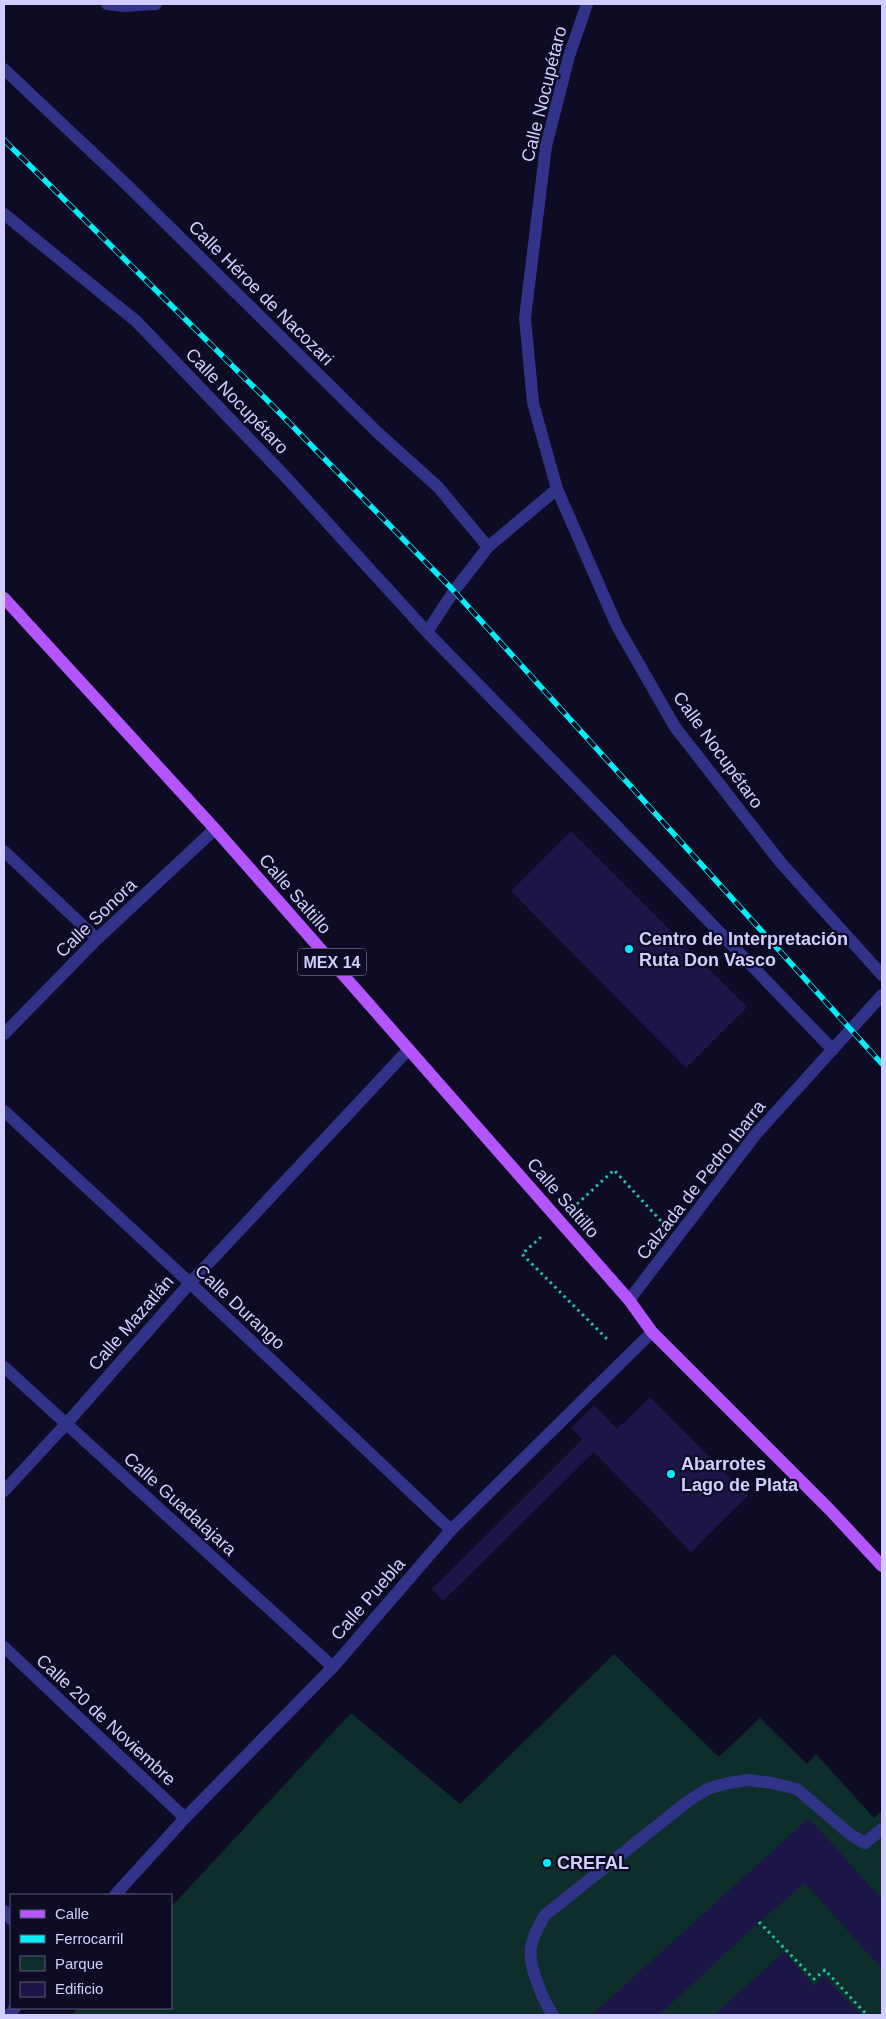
<svg xmlns="http://www.w3.org/2000/svg" width="886" height="2019" viewBox="0 0 886 2019" font-family="Arial,sans-serif">
<style>
.green{fill:#0e2e2b}
.building{fill:#1c1547}
.lines{fill:none;stroke-linecap:round;stroke-linejoin:round}
.path{stroke:#21c0ac;stroke-width:3;stroke-dasharray:2.5 4;stroke-linecap:butt}
.lane{stroke:#313388;stroke-width:12}
.street{stroke:#313388;stroke-width:12}
.primary{stroke:#b555ff;stroke-width:12}
.rail-casing{stroke:#00eff9;stroke-width:5.5}
.rail{stroke:#0e0b24;stroke-width:4;stroke-dasharray:11;stroke-linecap:butt}
.poi-dot{fill:#00eff9;stroke:#0e0b24;stroke-width:2}
.labels{text-anchor:middle;dominant-baseline:central;stroke-width:4.5;stroke-linejoin:round;paint-order:stroke}
.shield{fill:#0e0b24;stroke:#9694bd;stroke-width:1}
.shield-label{font-size:16px;font-weight:bold;fill:#d1ceff}
.street-label{font-size:18px;fill:#d1ceff;stroke:#0e0b24}
.poi-label{font-size:18px;font-weight:bold;fill:#d1ceff;stroke:#0e0b24;text-anchor:start}
</style>
<rect width="100%" height="100%" fill="#0e0b24"/>
<!-- green -->
<path class="green" d="M614 1654 719 1757 760 1718 807 1764 816 1754 874 1818 882 1811V2015H71L78 2008H171V1907L351 1713 460 1804Z"/>
<!-- building -->
<path class="building" d="M571 831 747 1007 686 1068 511 891Z
M650 1397 748 1496 691 1552 594 1452 443 1601 432 1589 582 1440 571 1428 594 1405 617 1429Z
M809 1818 882 1900V1969L805 1883 759 1922 659 2015H594L593 2014Z
M784 1952 814 1986 824 1976 860 2015H714Z"/>
<g class="lines">
<!-- path -->
<path class="path" d="M577 1204 614 1170 661 1221
M541 1237 522 1254 609 1341
M759 1922 814 1979 825 1970 867 2015"/>
<!-- lane -->
<path class="lane" d="M553 2015C543 2000 528 1966 531 1948 533 1935 539 1926 545 1915L687 1802 707 1789 728 1783 748 1780 772 1783 797 1789 851 1835 865 1843 882 1829"/>
<!-- street -->
<path class="street" d="M107 4 123 6 156 4
M4 69 128 186 377 432 438 487 488 547
M4 214 136 321 283 474 427 632 675 886 833 1050
M557 489 617 626 675 727 781 863 882 975
M427 632 454 591 488 547 557 489 533 403 525 318 546 146 569 56 587 4
M4 851 97 939
M4 1034 97 939 215 829
M4 1111 190 1283 451 1530
M629 1300 756 1134 882 995
M4 1367 333 1667
M4 1491 67 1423 190 1283 409 1049
M4 1647 185 1818
M115 1895 185 1818 333 1667 451 1530 652 1332
M4 1911 11 1919
M9 2015 15 2008"/>
<!-- primary -->
<path class="primary" d="M4 598 215 829 629 1300 652 1332 830 1510 882 1566"/>
<defs>
<path id="rail" d="M4 140 265 398 454 591 882 1064"/>
</defs>
<!-- rail casing -->
<use href="#rail" class="rail-casing"/>
<!-- rail -->
<use href="#rail" class="rail"/>
</g>
<!-- markers -->
<g class="poi-dot">
<circle cx="629" cy="949" r="5"/>
<circle cx="671" cy="1474" r="5"/>
<circle cx="547" cy="1863" r="5"/>
</g>
<g class="labels">
<!-- shield labels -->
<rect class="shield" x="298" y="948.5" width="68" height="27" rx="4"/>
<g class="shield-label">
<text x="332" y="962">MEX 14</text>
</g>
<!-- street labels -->
<g class="street-label">
<text transform="translate(544 94) rotate(-76)">Calle Nocupétaro</text>
<text transform="translate(261 293) rotate(45)">Calle Héroe de Nacozari</text>
<text transform="translate(237 401) rotate(46)">Calle Nocupétaro</text>
<text transform="translate(718 750) rotate(54)">Calle Nocupétaro</text>
<text transform="translate(295 894) rotate(49)">Calle Saltillo</text>
<text transform="translate(96 918) rotate(-44)">Calle Sonora</text>
<text transform="translate(701 1180) rotate(-52)">Calzada de Pedro Ibarra</text>
<text transform="translate(563 1198) rotate(49)">Calle Saltillo</text>
<text transform="translate(240 1307) rotate(43)">Calle Durango</text>
<text transform="translate(131 1323) rotate(-49)">Calle Mazatlán</text>
<text transform="translate(180 1504) rotate(42)">Calle Guadalajara</text>
<text transform="translate(368 1599) rotate(-49)">Calle Puebla</text>
<text transform="translate(106 1720) rotate(43)">Calle 20 de Noviembre</text>
</g>
<!-- poi labels -->
<g class="poi-label">
<text x="639" y="939">Centro de Interpretación<tspan x="639" dy="21">Ruta Don Vasco</tspan></text>
<text x="681" y="1464">Abarrotes<tspan x="681" dy="21">Lago de Plata</tspan></text>
<text x="557" y="1863">CREFAL</text>
</g>
</g>
<!-- border -->
<rect width="886" height="2019" fill="none" stroke="#d1ceff" stroke-width="10"/>
<!-- legend -->
<rect x="10" y="1894" width="162" height="115" fill="#0e0b24" stroke="#5c597c"/>
<rect x="20" y="1910" width="25" height="8" fill="#b555ff" stroke="#5c597c"/>
<text x="55" y="1919" font-size="15" fill="#d1ceff">Calle</text>
<rect x="20" y="1935" width="25" height="8" fill="#00eff9" stroke="#5c597c"/>
<text x="55" y="1944" font-size="15" fill="#d1ceff">Ferrocarril</text>
<rect x="20" y="1956" width="25" height="15" fill="#0e2e2b" stroke="#5c597c"/>
<text x="55" y="1969" font-size="15" fill="#d1ceff">Parque</text>
<rect x="20" y="1982" width="25" height="15" fill="#1c1547" stroke="#5c597c"/>
<text x="55" y="1994" font-size="15" fill="#d1ceff">Edificio</text>
</svg>
